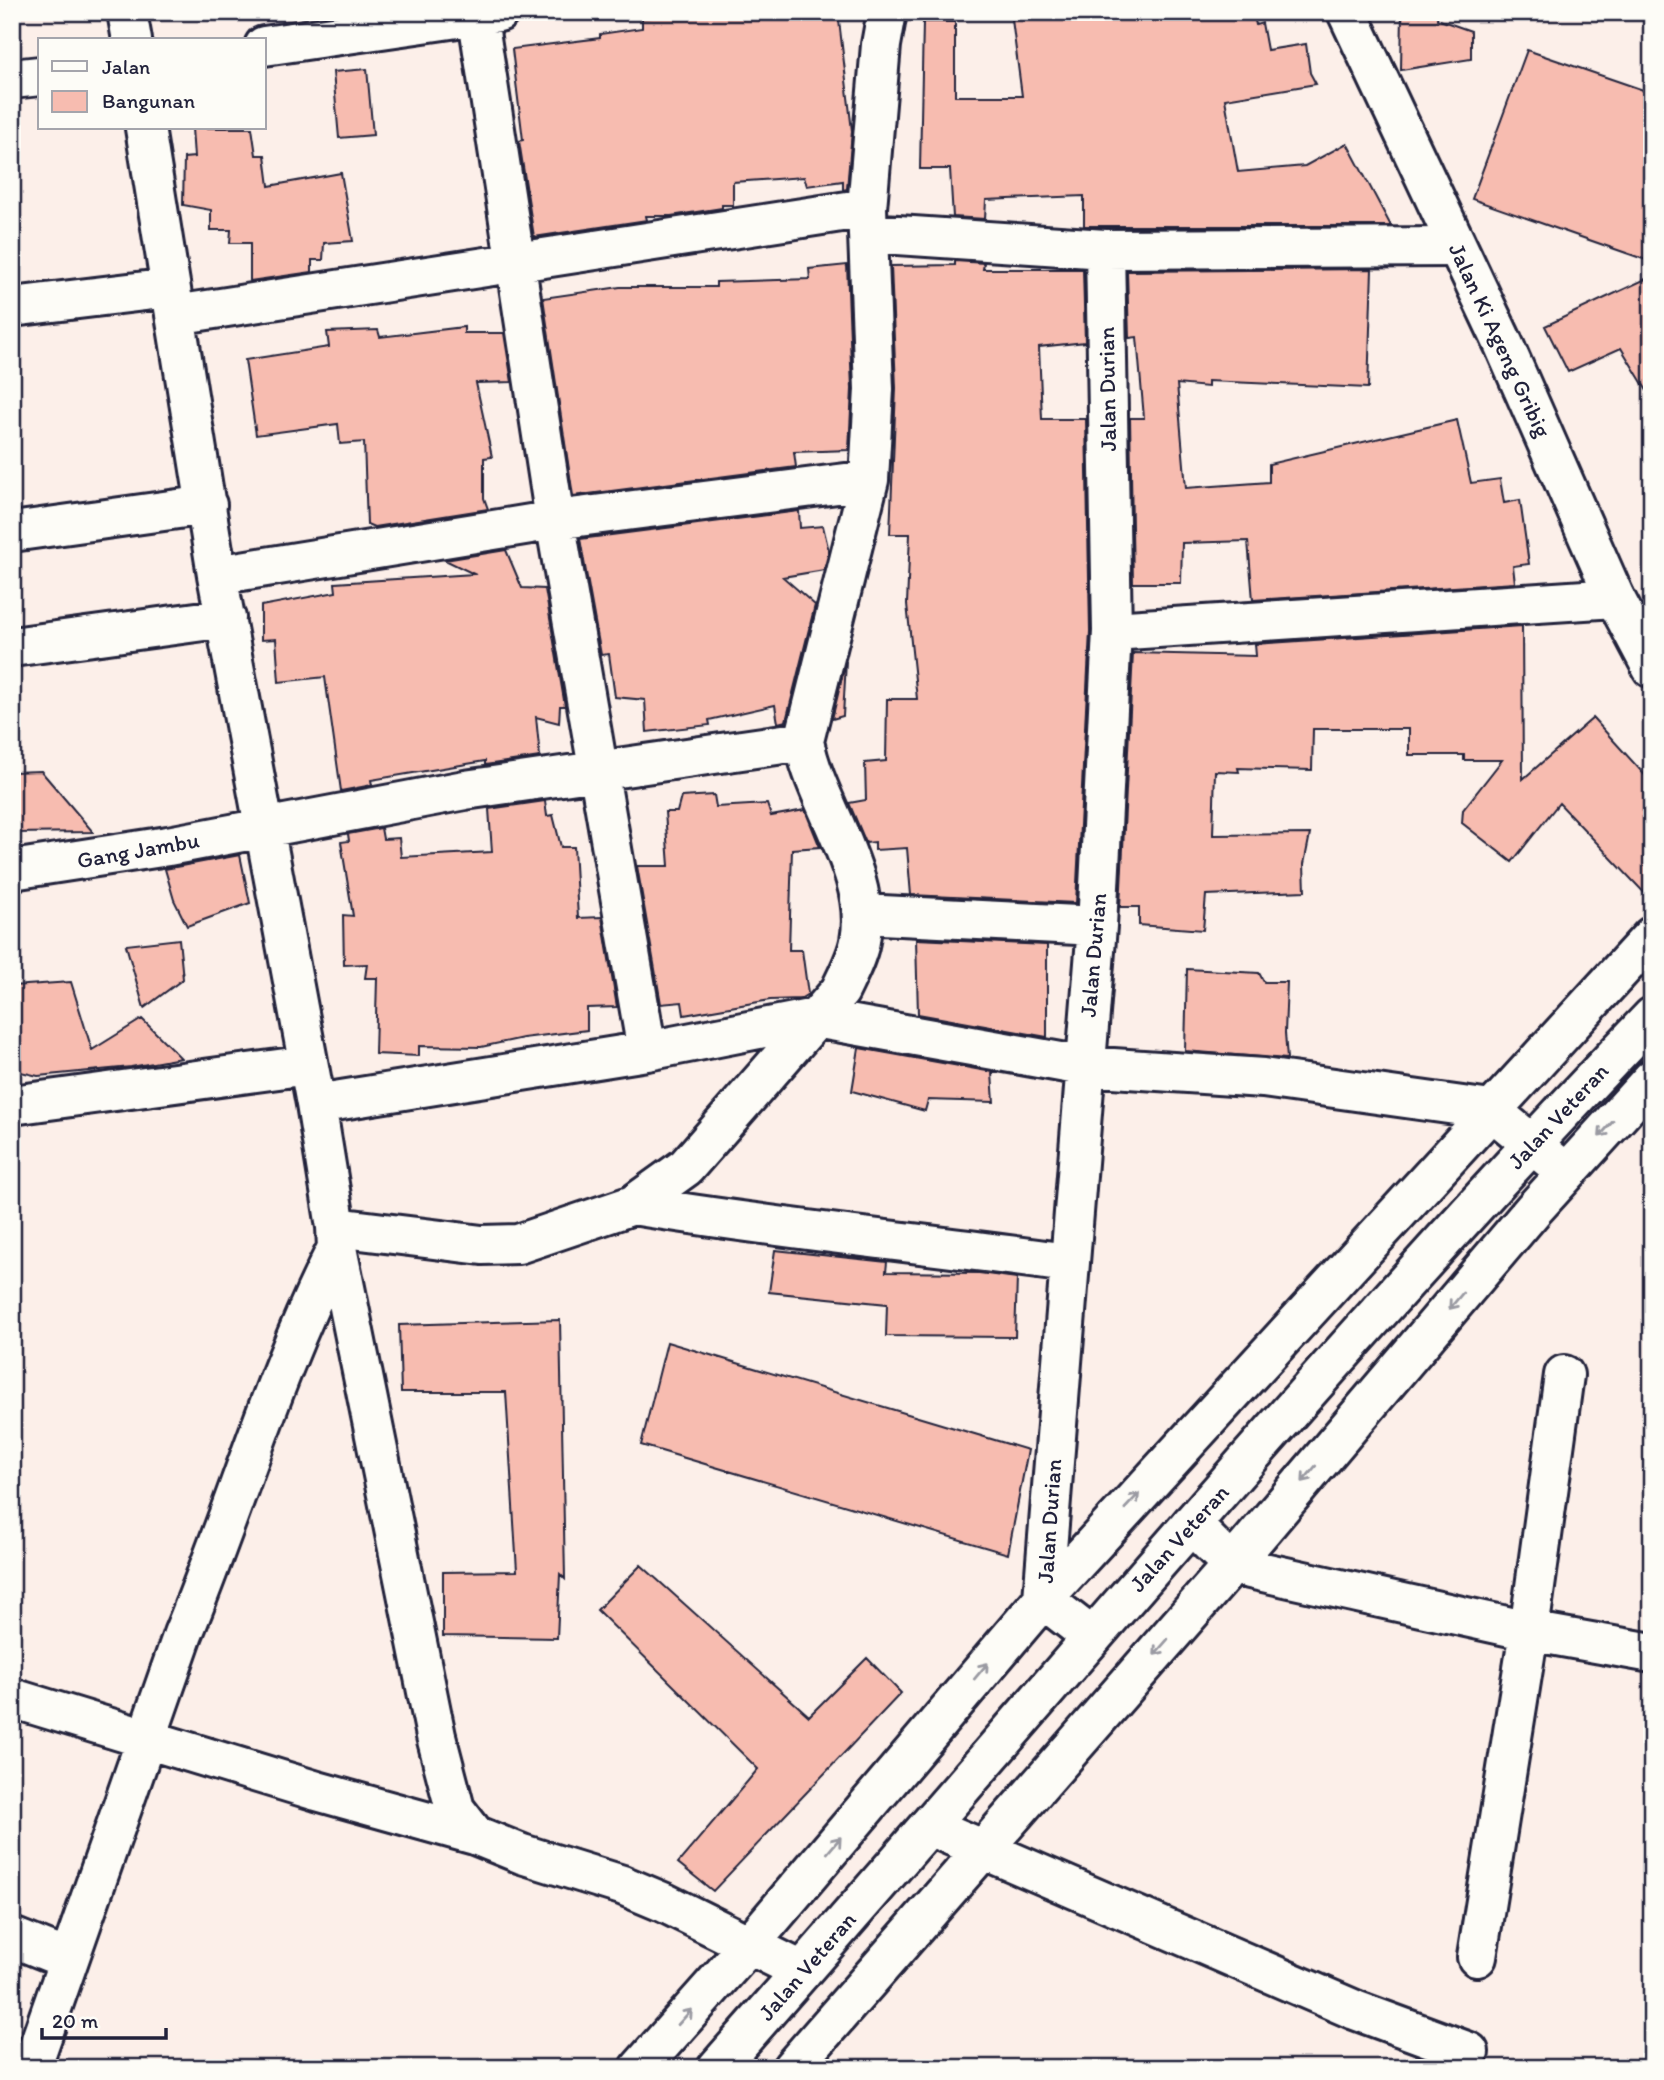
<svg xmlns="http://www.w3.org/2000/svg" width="1664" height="2080" viewBox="0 0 1664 2080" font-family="Itim,sans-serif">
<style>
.building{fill:#f7bcb0;stroke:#22223b;stroke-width:2}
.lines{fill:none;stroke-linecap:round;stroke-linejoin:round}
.minor-casing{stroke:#22223b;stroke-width:44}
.secondary-casing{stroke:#22223b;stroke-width:44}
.primary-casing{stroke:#22223b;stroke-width:44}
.minor{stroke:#fdfcf7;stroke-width:38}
.secondary{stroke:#fdfcf7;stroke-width:38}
.primary{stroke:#fdfcf7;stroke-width:38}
.oneway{stroke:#9a9aa2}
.labels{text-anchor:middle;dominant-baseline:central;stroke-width:5;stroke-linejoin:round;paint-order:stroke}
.street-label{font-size:23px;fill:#22223b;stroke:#fdfcf7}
</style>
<rect width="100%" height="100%" fill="#fcefe9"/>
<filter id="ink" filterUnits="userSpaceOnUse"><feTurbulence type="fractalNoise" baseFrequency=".0143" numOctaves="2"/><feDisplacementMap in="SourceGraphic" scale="14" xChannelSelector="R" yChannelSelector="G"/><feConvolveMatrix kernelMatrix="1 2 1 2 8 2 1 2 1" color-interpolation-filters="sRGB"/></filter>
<g filter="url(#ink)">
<!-- building -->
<path class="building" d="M708 12H838L852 131 847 189 843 190V181L807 186 804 177 733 182V205H722V208L671 216H646L647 220 534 237 519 141 523 140 512 49 600 38V34L642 28V18Z
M1011 12H1253L1256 25 1262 23 1267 50 1306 44 1310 73 1316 84 1225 99 1238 172 1305 166 1347 143 1391 226H1084V196L986 200 985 219 953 217 950 169H920L923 22H955V96H1022Z
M1402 12H1438L1437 19 1471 31V59L1401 70Z
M1527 50 1652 93V262L1472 199Z
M367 69 373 135 339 138 333 72Z
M192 128H252L256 155H265L269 186 341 173 353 241 324 243 323 260H312V272L250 281V243H230L231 230H211V210L183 205 184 158 194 157Z
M955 261 984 263 983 269H1083L1085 342 1039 347 1042 419H1086L1090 631 1076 903 911 895 907 848 875 850V842L866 843 849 803 866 800 865 763 886 761 887 699H917L907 604 910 534H890L896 388 891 266 955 265Z
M847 265 852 389 849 450 794 452 796 467 573 496 543 298 620 287H716V282L810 279 809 269Z
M1372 269 1368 388 1208 381V387L1177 384 1186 488 1269 482V464L1457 420 1471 483 1500 479 1504 503 1520 500 1529 564 1513 566 1515 583 1253 600 1248 541 1182 543 1181 583H1133L1130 418H1144L1137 337 1129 338 1127 271Z
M1652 276V399L1621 348 1568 372 1545 326Z
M464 327V333H504L512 382 476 383 492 457 484 458V498L488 509 374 527 367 524 364 442 340 444 338 424 256 435 245 360 329 347 327 332 378 330 380 337Z
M799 511 800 528 823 526 829 551 824 570 783 577 815 605 786 721 778 723 775 705 709 720 710 725 647 732 645 700 615 697 609 654 601 655 580 539Z
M506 550 522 588 545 589 565 706H560L559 723 536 717 540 757 485 765V761L371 780 372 785 341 791 325 677 279 682 276 639 261 640V606L336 592 335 583 474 574 445 560Z
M1522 626 1523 779 1593 718 1652 783V901L1559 803 1512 862 1462 823 1463 810 1502 760H1464V755H1409V729H1313L1312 770 1238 768 1239 772 1215 771 1213 835 1310 834 1304 864 1305 891 1206 895 1203 930 1139 925V907H1120L1133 653 1256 656 1255 644Z
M846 661 843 716 832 719Z
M41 771 93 832 12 833V772Z
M714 795 716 807 767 804 771 816 805 810 820 847 792 849 789 950H802L808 994 800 999 770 1000 684 1015 682 1002 661 1004 637 866H669L665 812H677L681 797Z
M545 801 547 816 553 815 561 847H574L578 918 602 917 617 1007 587 1008V1030L523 1038 481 1047 419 1046V1056L375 1054 377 978H365L367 964 344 965 343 915 353 916 341 842 349 841 348 834 381 828 383 839 399 838 401 857 492 852 489 809Z
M240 855 250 903 187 926 174 900 165 869Z
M179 939 183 979 144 1008 126 945Z
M916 939 1047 945V1037L918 1014Z
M1187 969 1259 973 1264 982H1287L1285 1033 1287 1059 1185 1051Z
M71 982 92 1050 142 1019 181 1058 131 1067 38 1076 12 1070V986Z
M859 1048 998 1073H992L994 1102 928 1100 925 1111 852 1091Z
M775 1250 887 1262 886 1272 979 1273 1017 1278 1015 1337 886 1336 887 1304 769 1292Z
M560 1320 565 1579 560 1574 557 1638 443 1636V1572L517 1571 506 1392H401L399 1325Z
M667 1342 1028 1450 1008 1554 641 1445Z
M641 1565 809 1716 867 1658 901 1693 713 1891 678 1863 758 1769 597 1610Z"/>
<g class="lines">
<defs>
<path id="minor" d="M127 12 132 40
M477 12 555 520 647 1051
M264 46 499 12
M12 79 40 76
M145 128 217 575 316 1104 336 1227 337 1248 436 1736 455 1809 475 1835 522 1854 622 1885 665 1903 802 1971
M868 233 1105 249 1457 247
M12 307 170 288
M175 315 867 208
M12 532 207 505
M217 575 555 520 869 480
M1112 631 1615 598
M12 647 226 618
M12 870 168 846 465 790 804 741
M862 914 1097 926
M316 1104 647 1051 815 1018 1083 1066 1263 1078 1491 1110 1557 1165
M12 1105 308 1065
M633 1205C778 1229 923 1243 1068 1263
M336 1227 482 1245 518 1244 633 1205 686 1167 840 991C847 976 857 958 860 941 873 874 816 805 804 741L869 480 874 389 867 208 881 45 887 12
M1191 1524 1232 1565 1529 1631 1652 1653
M1092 1637 1043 1599 1097 926 1112 631 1105 249
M12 1698 317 1791 475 1835
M929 1826 1355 2010 1469 2052
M12 1937 67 1959
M1477 1957 1529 1631 1564 1375
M31 2068 183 1634C236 1506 274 1371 337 1248
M640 2068 750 1944 1043 1599 1652 936
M792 2068 1232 1565 1533 1210 1652 1079"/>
<path id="secondary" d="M717 2068C1027 1717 1327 1356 1652 1017"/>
<path id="primary" d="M1347 12 1503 343 1615 598 1652 668"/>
</defs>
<!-- minor casing -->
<use href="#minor" class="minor-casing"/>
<!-- secondary casing -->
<use href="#secondary" class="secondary-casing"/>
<!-- primary casing -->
<use href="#primary" class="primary-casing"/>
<!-- minor -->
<use href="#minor" class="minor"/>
<!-- secondary -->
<use href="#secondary" class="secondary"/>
<!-- primary -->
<use href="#primary" class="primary"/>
</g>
<!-- one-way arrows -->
<defs><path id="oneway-shaft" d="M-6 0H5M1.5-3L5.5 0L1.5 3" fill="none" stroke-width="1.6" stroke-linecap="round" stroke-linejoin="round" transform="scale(1.75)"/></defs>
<g class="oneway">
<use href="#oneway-shaft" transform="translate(1606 1129) rotate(132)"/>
<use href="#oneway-shaft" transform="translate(1456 1301) rotate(130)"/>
<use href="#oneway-shaft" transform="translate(1309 1474) rotate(130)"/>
<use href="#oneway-shaft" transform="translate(1132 1501) rotate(-47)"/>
<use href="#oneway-shaft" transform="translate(1161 1647) rotate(131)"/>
<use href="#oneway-shaft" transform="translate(981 1671) rotate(-50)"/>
<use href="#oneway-shaft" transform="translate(834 1845) rotate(-50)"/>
<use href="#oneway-shaft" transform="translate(685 2017) rotate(-48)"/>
</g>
</g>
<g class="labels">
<!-- street labels -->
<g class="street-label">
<text transform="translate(1500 340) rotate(65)">Jalan Ki Ageng Gribig</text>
<text transform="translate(1107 389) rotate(-91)">Jalan Durian</text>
<text transform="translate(138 850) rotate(-10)">Gang Jambu</text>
<text transform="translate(1093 955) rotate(-85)">Jalan Durian</text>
<text transform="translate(1558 1116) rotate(-47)">Jalan Veteran</text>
<text transform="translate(1049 1521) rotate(-86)">Jalan Durian</text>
<text transform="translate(1179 1538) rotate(-48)">Jalan Veteran</text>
<text transform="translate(807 1966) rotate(-49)">Jalan Veteran</text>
</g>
</g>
<!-- margin -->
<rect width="1664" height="2080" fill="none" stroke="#fdfcf7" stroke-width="42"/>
<rect x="21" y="21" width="1622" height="2038" fill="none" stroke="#22223b" stroke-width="2.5" filter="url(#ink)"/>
<!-- legend -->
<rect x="38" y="38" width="228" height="91" fill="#fdfcf7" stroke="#a5a5ac" stroke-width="2"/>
<rect x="52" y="61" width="35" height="10" fill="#fdfcf7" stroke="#a5a5ac" stroke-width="2"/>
<text x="102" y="74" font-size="21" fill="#22223b">Jalan</text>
<rect x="52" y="91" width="35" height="21" fill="#f7bcb0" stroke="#a5a5ac" stroke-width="2"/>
<text x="102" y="108" font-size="21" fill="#22223b">Bangunan</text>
<!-- scale -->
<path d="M42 2028v10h124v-10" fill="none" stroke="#22223b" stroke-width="3.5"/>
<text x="52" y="2028" font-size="21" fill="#22223b" stroke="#fdfcf7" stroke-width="5" paint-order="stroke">20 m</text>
</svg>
